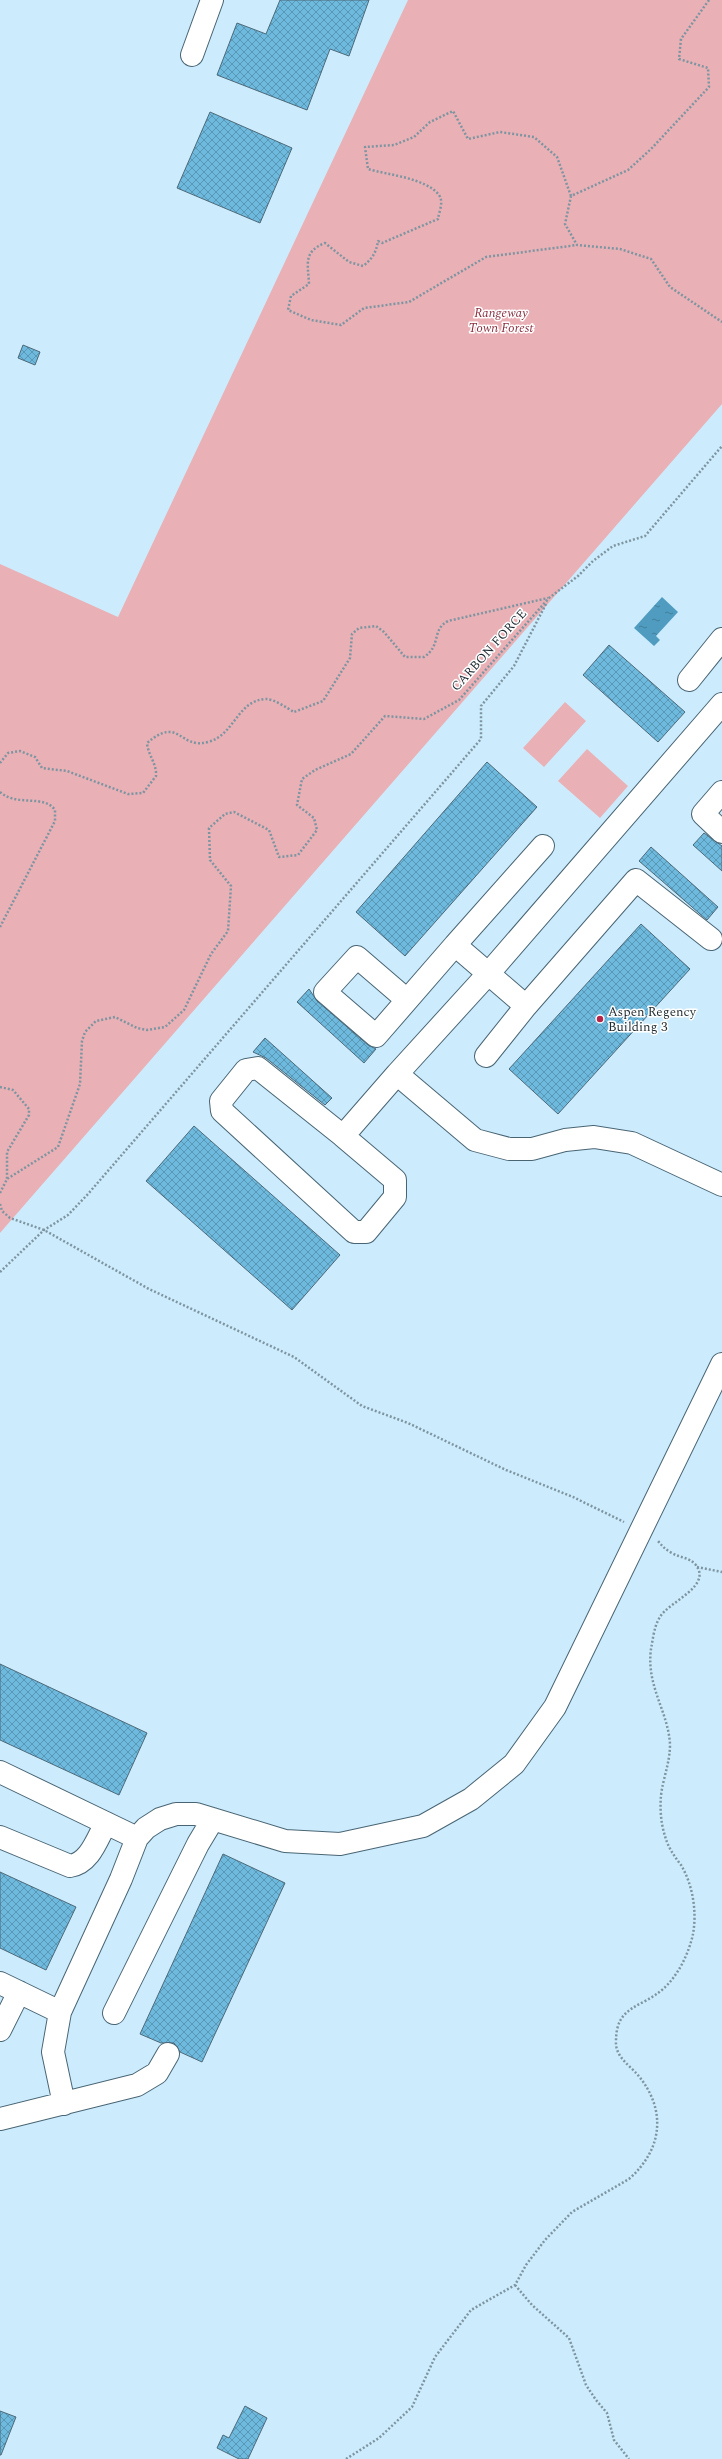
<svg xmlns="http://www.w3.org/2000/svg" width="722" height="2459" viewBox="0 0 722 2459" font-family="Spectral,serif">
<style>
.green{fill:#e9b1b6}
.water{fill:url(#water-ripples)}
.building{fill:url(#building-cross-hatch);stroke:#4d6978}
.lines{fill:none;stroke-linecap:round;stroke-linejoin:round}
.minor-casing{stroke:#496574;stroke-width:24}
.path{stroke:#7e95a1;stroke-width:2.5;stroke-dasharray:2 2;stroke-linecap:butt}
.minor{stroke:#fff;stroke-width:22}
.poi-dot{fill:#b52348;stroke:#fff;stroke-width:1.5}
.labels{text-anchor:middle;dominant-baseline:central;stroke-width:3;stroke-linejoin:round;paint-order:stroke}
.park-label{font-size:13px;font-style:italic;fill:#8b3141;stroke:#fff}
.street-label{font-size:13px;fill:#1e2a30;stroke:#fff}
.poi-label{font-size:13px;fill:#1e2a30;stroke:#fff;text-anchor:start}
</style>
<defs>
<pattern id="water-ripples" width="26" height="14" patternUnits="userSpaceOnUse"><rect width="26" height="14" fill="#509cc0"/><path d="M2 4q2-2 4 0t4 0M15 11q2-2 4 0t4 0" fill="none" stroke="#427f9c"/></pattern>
<pattern id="building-cross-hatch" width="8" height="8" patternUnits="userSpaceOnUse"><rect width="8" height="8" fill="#6ebadf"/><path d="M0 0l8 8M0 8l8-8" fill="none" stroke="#5a97b5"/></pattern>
</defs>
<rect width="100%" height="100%" fill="#ccecfd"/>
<!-- green -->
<path class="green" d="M408 0H722V404L0 1233V564L118 617Z
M565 702 586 721 544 767 523 748Z
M587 749 628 786 600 818 558 781Z"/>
<!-- water -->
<path class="water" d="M662 597 678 612 656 636 660 640 654 646 634 628Z"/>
<!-- building -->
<path class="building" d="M280 0H369L349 56 330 49 307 110 217 75 237 23 266 34Z
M210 112 292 148 260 223 177 188Z
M23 345 40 352 35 365 18 358Z
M609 645 685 712 658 742 583 675Z
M487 762 537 807 405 956 356 912Z
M704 833 722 846V871L693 845Z
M651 847 718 907 707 920 639 861Z
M641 924 690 969 558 1114 509 1069Z
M309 989 317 1001 368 1045 376 1049 364 1063 297 1002Z
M265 1038 332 1098 325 1105 266 1058 253 1052Z
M194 1126 340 1255 292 1310 146 1181Z
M0 1664 147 1733 119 1795 0 1740Z
M223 1854 285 1883 202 2062 180 2052 174 2043H161L140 2034Z
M0 1872 76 1907 46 1970 0 1948Z
M245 2406 267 2418 248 2459H239L217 2448 223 2435 229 2438Z
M0 2411 16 2417 1 2455H0Z"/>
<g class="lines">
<defs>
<path id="minor" d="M192 55 212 0
M689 680 722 639
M722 704 488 974 397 1074 475 1140 509 1149H532L565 1140 594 1137 632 1143 722 1185
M722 792 703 814 722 832
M455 945 543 846
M407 1000 357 957 325 992 376 1036 455 945 526 1006 636 880 711 939
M486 1056 526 1006
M343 1136 258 1068 246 1070 221 1101 222 1111 354 1232H366L395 1197V1180L343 1136 397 1074
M0 1772 137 1838
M0 1837 70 1866C90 1863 97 1839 106 1823
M0 1983 60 2012
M114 2013 198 1844 213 1819
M0 2030 19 1992
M64 2104 53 2052 60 2012 121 1879 137 1838 146 1828 160 1819 176 1814H196L285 1841 340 1844 423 1826 471 1799 514 1764 555 1707 722 1364
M0 2119 137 2085 157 2073 168 2054"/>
</defs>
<!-- minor casing -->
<use href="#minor" class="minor-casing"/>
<!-- path -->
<path class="path" d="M709 0 681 39 679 59 708 68 709 87 651 149 628 170 571 196 565 224 577 245 620 249 651 259 670 287 722 322
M571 196 557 157 534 137 500 132 468 139 453 111 430 122 414 137 394 145 365 147 368 169C388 175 426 178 439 195 444 202 439 212 438 219L382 243 378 241C376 253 372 259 363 266L349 262 325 243C303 252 308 263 309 284L291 296 288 310 311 320 341 325 364 308 409 302 486 257 577 245
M0 763 8 753 20 751 35 757 42 768 67 771 128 794 143 793 156 776C157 764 148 755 147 743 180 715 179 750 208 742 235 735 237 700 266 699 274 699 287 708 294 712L323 701 350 658 352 634 359 628 376 626 384 632 405 657H424C442 645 431 630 448 621L548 598
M0 792C17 807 44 794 55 810V821L0 927
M0 1087 13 1090 29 1109V1115L7 1152V1179
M0 1193 7 1179 58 1147 80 1084 82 1041 85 1032 96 1021 115 1017 137 1028 147 1030 165 1027 184 1010 211 954 228 931 231 886 210 860 209 828 225 814 234 812 269 830 279 857 298 855 317 830 314 818 297 805 302 779 315 770 351 754 385 716 424 719 459 700 549 598 578 576 593 561 613 546 645 536 722 446
M0 1204 2 1211 10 1218 44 1230 149 1289 294 1357 362 1406 408 1423 506 1470 573 1497 624 1522
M0 1272 44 1230 68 1215 88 1194 481 739V706L514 666 547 602
M697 1567 722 1572
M515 2285 532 2305 569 2338 586 2385 596 2400 607 2413 614 2440 629 2459
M346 2459 379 2438 412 2407 435 2357 471 2310 515 2285 526 2265 545 2240 572 2212 629 2179C663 2149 667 2109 637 2074 628 2064 615 2056 616 2041 616 2005 642 2008 663 1989 678 1976 689 1953 693 1934 697 1912 693 1885 681 1865 674 1856 668 1847 665 1836 660 1821 659 1800 663 1784 666 1770 670 1759 670 1744 668 1711 646 1686 651 1649 653 1639 654 1626 660 1617 668 1602 714 1586 695 1564 688 1557 680 1558 672 1553 666 1550 662 1546 658 1541"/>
<!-- minor -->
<use href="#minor" class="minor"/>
</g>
<!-- markers -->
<circle class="poi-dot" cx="600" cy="1019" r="4"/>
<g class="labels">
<!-- park labels -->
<g class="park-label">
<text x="501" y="313">Rangeway<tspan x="501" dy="15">Town Forest</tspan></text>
</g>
<!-- street labels -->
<g class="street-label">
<text transform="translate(489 650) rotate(-48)">CARBON FORCE</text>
</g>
<!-- poi labels -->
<g class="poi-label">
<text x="608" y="1012">Aspen Regency<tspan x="608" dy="15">Building 3</tspan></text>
</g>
</g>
</svg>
